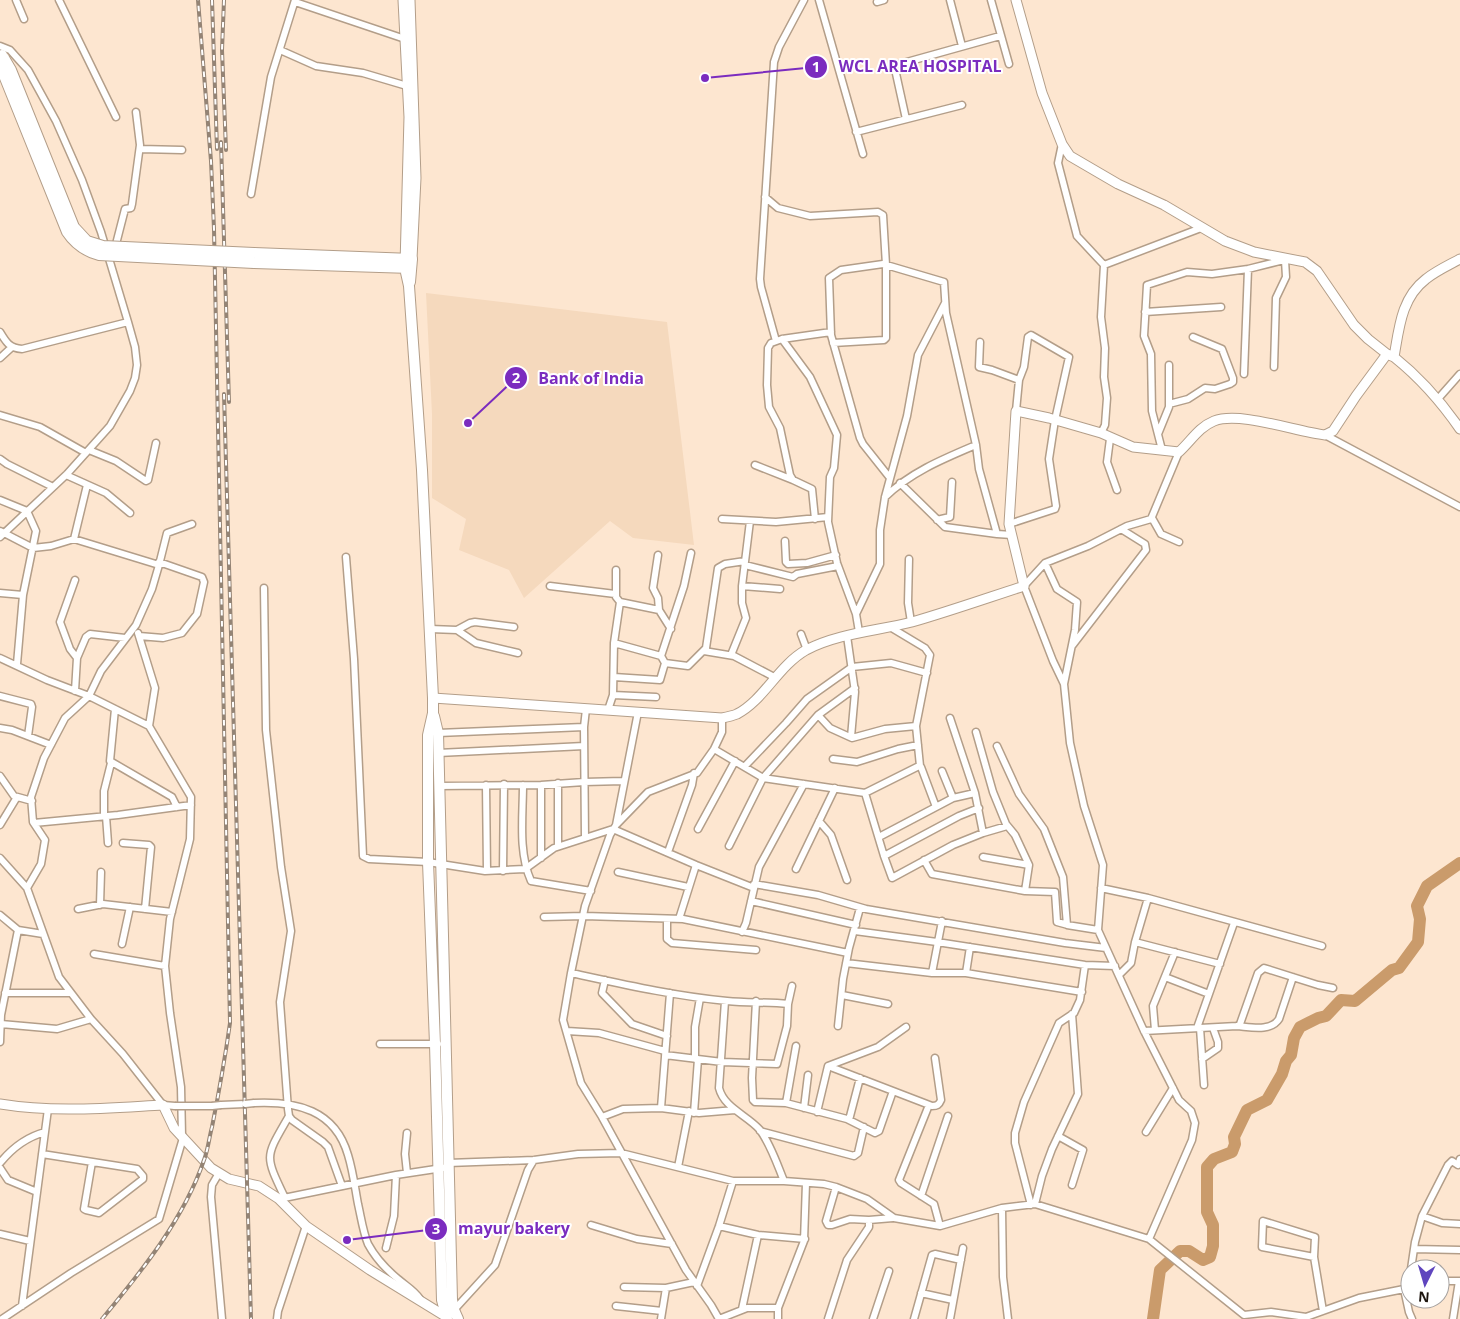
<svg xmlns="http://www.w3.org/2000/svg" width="1460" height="1319" viewBox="0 0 1460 1319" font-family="'Open Sans',sans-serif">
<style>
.built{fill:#f5d9bd}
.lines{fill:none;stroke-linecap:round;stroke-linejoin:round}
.river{stroke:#ca9b6b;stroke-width:12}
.street-casing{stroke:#b39e89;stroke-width:9}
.secondary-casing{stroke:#b39e89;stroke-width:11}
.primary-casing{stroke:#b39e89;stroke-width:12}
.street{stroke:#fff;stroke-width:6}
.secondary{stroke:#fff;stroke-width:9}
.primary{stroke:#fff;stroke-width:10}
.rail-casing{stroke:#948475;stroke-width:4}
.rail{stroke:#fff;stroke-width:2;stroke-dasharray:5.5;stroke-linecap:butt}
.street-bridge-casing{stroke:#b39e89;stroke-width:9;stroke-linecap:butt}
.primary-bridge-casing{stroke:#b39e89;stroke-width:12;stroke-linecap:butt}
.street-bridge{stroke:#fff;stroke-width:6}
.primary-bridge{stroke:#fff;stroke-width:10}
.leader{fill:none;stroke:#7b2cbf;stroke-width:2}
.callout-dot{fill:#7b2cbf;stroke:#fff;stroke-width:2}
.mark-label{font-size:15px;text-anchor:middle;font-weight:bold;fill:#fff}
.callout-label{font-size:16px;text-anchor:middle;font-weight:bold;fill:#7b2cbf;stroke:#fff;stroke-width:4;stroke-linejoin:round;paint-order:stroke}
</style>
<rect width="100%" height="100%" fill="#fde6d0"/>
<!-- built -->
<path class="built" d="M426 293 667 322 694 545 633 538 610 521 524 598 509 570 459 550 466 519 432 498V414Z"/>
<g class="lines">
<!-- river -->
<path class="river" d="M1153 1319 1160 1270 1180 1251H1189L1203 1260 1210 1257 1213 1246V1225L1207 1212V1167L1214 1159 1232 1152 1235 1144 1234 1137 1247 1110 1267 1100 1282 1074 1286 1061 1291 1055 1294 1038 1300 1027 1318 1018 1326 1016 1341 1000 1355 1001 1392 970 1399 968 1418 942 1420 919 1417 906 1427 886 1460 863"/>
<defs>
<path id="street" d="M16 0 24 19
M59 0 116 117
M819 0 863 154
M950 0 962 46
M991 0 1009 64
M295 2 405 39
M877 2 884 0
M0 46 10 50 28 70 56 121 82 180 101 232 128 322 135 347 137 365 135 378 130 391 110 426 67 474 0 537
M280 50 316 66 363 73 407 86
M906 119 895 69 896 65 1000 36
M856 132 962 105
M1062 144 1058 163 1077 236 1104 265 1201 228
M140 149 182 150
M251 194 271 77 295 0
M765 197 778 208 810 216 878 212 883 215 886 265V338L884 340 833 343
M115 248 125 209 131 208 132 204 140 145 136 112
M1145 312 1221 307
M0 332C6 342 9 348 22 349L128 322
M782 339 810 377 837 435 834 468 830 477 828 522 837 563 856 614
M776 341 761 287 760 279 774 62 779 47 804 0
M980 342 979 367 992 370 1019 380
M0 358 12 347
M1274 367 1276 298 1286 277 1285 260
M1244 374 1248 269
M1437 400 1460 374
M1169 404 1188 399 1205 388 1215 389 1230 384 1233 382V378L1222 349 1193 337
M0 415 40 427 86 453
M1101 433 1105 425 1107 398 1104 377 1105 348 1101 317 1104 265
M1158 434 1169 407V365
M1325 435 1460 507
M1110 439 1107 462 1117 490
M89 450 116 461 146 481 148 480 156 443
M1162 450 1152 411 1151 354 1144 336 1147 285 1187 272 1212 274 1248 269 1288 259
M0 459 7 464 53 487
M755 465 793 480 812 489 815 519
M66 475 106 493 130 513
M890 478 863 444 860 438 831 335 829 278 841 270 883 264 944 282 946 313 976 445 979 469 997 534 1012 535
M793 480 790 475 780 428 769 407 767 385 768 348 771 343 782 339 831 332
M900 483 945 527 997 534
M885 497C911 472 943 459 976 445
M0 500 27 511 36 531 23 595 17 664
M1152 518 1161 534 1179 542
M722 519 776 522 828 517
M937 520 950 517 952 482
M1009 524 1055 509 1056 506 1049 459 1055 420 1069 357 1031 335 1028 337 1024 367 1019 380 1016 411
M0 531 33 548 51 546 74 539 159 565 152 589 136 625 101 671 89 696 65 718 44 758 31 797 33 822 45 840 41 864 27 888
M74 539 87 485
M785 541 786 562 788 564 807 563 836 555
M658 555 653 588 658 598 659 610 671 629
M346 557 354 659 363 856 369 859 428 862 485 871 525 869 554 848 613 829 696 865 754 888
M909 559 908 603 911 622
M1045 563 1057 589 1077 602 1075 630 1064 684
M159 565 167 533 192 524
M745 565 793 577 797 574 838 566
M616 570V597L620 602 659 610
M550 586 615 594
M742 586 780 589
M264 588 266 730 281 867 291 931 280 1002 288 1109 289 1116 292 1120 323 1142 328 1147 342 1186
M0 593 23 595
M890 627 925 648 930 655 916 726 920 766
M430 629 457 630 476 643 518 653
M457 630 470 623 475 622 514 627
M859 632 856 614 880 564V530L885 497 907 416 918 355 945 303
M138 633 155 688 149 726
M801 634 807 650
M139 636 163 638 182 633 197 614 204 582 202 577 159 562
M847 636 855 692 851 737
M614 643 661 656 665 663 688 666 706 648 718 568 725 564 745 561
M1072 646 1146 550 1145 544 1121 529
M704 651 734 656 774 677
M731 655 746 618 742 603V586L750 521
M661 656 684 586 691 553
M0 658 47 680 89 696 149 726 191 797 190 839 170 919 165 966 170 1013 181 1087 182 1136
M77 658 86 637 90 634 125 638
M614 677 660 680 665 663
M75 691 77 658 70 649 60 622 75 580
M613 695 656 697
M0 696 31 704 32 707 28 736
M115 709 110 761 172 797 177 807
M608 710 613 695 614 643 620 602
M638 712 616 825 610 835 585 906 571 973 563 1020 581 1083 602 1117 686 1270 711 1305 719 1319
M818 715 830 728 852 738 885 729 916 726
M950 718 975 793 983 833
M0 728 12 730 51 745
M976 732 993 792 1006 824 1015 835 1029 865 1025 891
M438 733 584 727
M997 746 1019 794 1044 829 1063 877 1067 925 1098 930
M714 749 763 778 865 793 884 856 892 878 953 845 983 833 1007 826
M438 753 584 746
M833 759 857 762 898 749 918 745
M745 766 786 723 807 699 852 667 891 663 927 673
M942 771 953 798
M0 776 14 796 32 801
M486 785 487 871
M523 785C523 816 518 852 531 881L591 891
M438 786 541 785 584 782 623 781
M865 793 919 766 921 767 936 807
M104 816V791L111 763
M106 816 108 843
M819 821 831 835 847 880
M34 823 118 815 191 805
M617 824 648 792 697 773 714 749 722 732V718
M0 825 17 797
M698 829 735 761
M879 837 953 798 975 793
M585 838 584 727 586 709
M123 843 149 845 151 847 145 909
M558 846V783
M729 846 763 778 818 715 855 688
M668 852 692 785 694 773
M884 856 959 816 979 808
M983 857 1029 865
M0 858 27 888 59 977 91 1019 123 1054 163 1105 175 1106
M541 858V785
M924 860 932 874 1025 891 1055 892 1057 922 1068 925
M796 869 835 788
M503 871 504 784
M618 872 688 887
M754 884 818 895 866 909 1065 943 1106 948
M1101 888 1148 898 1322 946
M751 901 856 925
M100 905 101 872
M78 909 103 904 172 912
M0 915 18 930 43 934
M544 917 584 916 683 919 848 953
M667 919V939L672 943 756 950
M679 919 696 865
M855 931 937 942 1085 965 1115 966
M742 932 746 923 759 867 804 784
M1135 942 1220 964
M122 944 130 907
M94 954 165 966
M846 963 932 973H966L1082 992
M571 973C622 984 674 996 727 1001 747 1003 768 1002 788 1004
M932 973 942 921
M966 973 970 947
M1119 975 1131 963 1135 942 1148 898
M1165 977 1209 994
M605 980 602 993 632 1024 667 1036
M5 993H71
M842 995 888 1004
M725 1001 719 1088C724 1108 747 1115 760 1130 771 1145 777 1164 784 1181
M756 1001 752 1078 753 1100 755 1102 786 1103 847 1119 875 1133 879 1131 893 1091
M1 1024 57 1029 91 1019
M838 1026 843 979 849 948 860 908
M1237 1026C1250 1027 1271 1032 1279 1019L1293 977
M1197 1028 1234 923
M1200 1028 1204 1085
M1155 1030 1153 1006 1175 952
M567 1031 599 1033 665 1051
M1144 1031 1237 1026 1240 1024 1258 973 1264 968 1318 985 1333 988
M0 1042 1 1015 18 930
M380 1044H438
M665 1055 722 1062 777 1064 787 1026 788 1004 792 986
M695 1059V1027L700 998
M1202 1059 1218 1048V1042L1213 1028
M828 1066 932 1106C937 1106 939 1105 941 1100L935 1058
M254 1103C297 1101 335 1110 348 1155 353 1171 355 1188 358 1204 361 1217 363 1232 368 1244 375 1257 387 1270 398 1279 406 1286 414 1290 420 1299
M786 1103 796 1046
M221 1105 245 1104
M929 1105 899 1180 901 1183 934 1204 940 1226
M186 1106H212
M661 1108 670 993
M804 1108 808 1075
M817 1112 828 1066 878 1047 906 1027
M694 1113 698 1059
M602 1117 623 1109 661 1108 699 1113 735 1110
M849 1120 860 1078
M760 1131 854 1156 858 1153 864 1127
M1146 1132 1173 1088
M407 1133 405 1154 407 1173
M1058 1136 1083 1150 1072 1185
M42 1154 137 1169 143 1176V1179L99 1213 86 1210 84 1209 92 1162
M0 1163C12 1148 27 1137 45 1132
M448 1163 534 1160 578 1154 621 1153 733 1181H784L824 1184 836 1187 867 1199 894 1218 940 1226 1002 1208 1035 1204 1149 1239 1244 1315 1271 1312 1306 1317 1359 1298 1404 1289 1410 1285
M678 1167 689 1111
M0 1168 8 1180 37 1192
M219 1173 212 1185 211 1197 222 1319
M836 1187 826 1221 828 1225H832L850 1219 869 1220
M921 1196 948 1116
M285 1198C264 1154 265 1158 289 1116
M279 1199 396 1175 449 1167
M1035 1204 1042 1176 1052 1149 1078 1094 1072 1014
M1031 1205 1015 1143V1133L1024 1102 1059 1023 1074 1013 1080 1000 1085 965
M1002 1208 1003 1277 1008 1319
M1422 1216 1442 1223 1460 1224
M591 1225 637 1239 672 1244
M719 1226 758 1235 805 1239
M0 1234 30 1241
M1149 1239 1192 1140 1195 1123 1191 1111 1179 1100 1144 1031 1098 930 1103 865 1084 806 1070 743 1064 684 1053 661 1024 586 1045 563 1088 546 1127 526 1151 519 1179 452
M386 1248 394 1216 396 1175
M1414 1249 1460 1250
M1314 1257 1262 1247 1263 1221 1315 1237 1314 1257 1323 1311
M1411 1269 1415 1242 1422 1216 1448 1165 1452 1161 1458 1165 1460 1159
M1440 1281H1460
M1409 1285 1410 1277
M697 1286 719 1226 733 1181
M624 1287 666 1288 694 1282
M1404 1289 1409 1312 1412 1319
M921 1293 953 1300
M22 1306 48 1109
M616 1306 662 1311
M742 1309 758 1235
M454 1310 495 1265 528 1170 534 1160
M2 1319 71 1273 159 1219 183 1138
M277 1319 278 1311 306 1226
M661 1319 666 1288
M719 1319 747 1308H778
M778 1319V1308L804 1241 806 1183
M828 1319 847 1260 869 1227V1220L893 1218
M873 1319 889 1271
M914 1319 932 1255 935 1254 961 1260
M950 1319 963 1248
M1453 1319 1459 1281"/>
<path id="secondary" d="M403 0 409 117 405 265
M410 0 416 178 412 259
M1016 0 1042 93 1062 144 1070 156 1118 184 1164 205 1225 241 1254 252 1305 262 1317 271 1354 325 1368 339 1387 354
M1460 259C1449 265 1436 271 1426 279 1401 298 1399 329 1394 357 1419 377 1442 403 1460 429
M433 698 722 718C727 717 732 716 737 714 764 700 778 666 806 650 839 633 877 631 912 622 950 611 987 598 1024 586L1009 524 1016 411 1049 418 1101 433 1133 447 1179 452C1191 441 1199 427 1214 421 1240 411 1297 432 1325 435L1333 431 1356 396 1387 354 1394 357
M0 1104C54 1113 108 1108 163 1105L174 1128 211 1168 229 1179 259 1186 279 1199 306 1226 370 1270 445 1316 448 1314"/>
<path id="primary" d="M254 253 412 259 410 282
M254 263 411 268
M405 268 409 286 422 470 433 698V713L428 735V862L435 1044 442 1300 447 1319
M434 716 438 733 452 1300 454 1310 458 1319"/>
</defs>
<!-- street casing -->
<use href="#street" class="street-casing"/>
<!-- secondary casing -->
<use href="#secondary" class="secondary-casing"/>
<!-- primary casing -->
<use href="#primary" class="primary-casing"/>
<!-- street -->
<use href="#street" class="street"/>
<!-- secondary -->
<use href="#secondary" class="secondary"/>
<!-- primary -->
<use href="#primary" class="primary"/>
<defs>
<path id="rail" d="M212 0 217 149
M224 0 222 50 226 150
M221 142 229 402
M224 394 251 1319
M102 1319C141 1272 184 1219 204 1160 208 1150 209 1138 212 1127 219 1092 225 1058 230 1023L214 229 211 161 198 0"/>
</defs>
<!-- rail casing -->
<use href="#rail" class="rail-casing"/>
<!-- rail -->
<use href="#rail" class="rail"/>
<defs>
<path id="street-bridge" d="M245 1104 254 1103
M175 1106H186
M212 1106 221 1105"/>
<path id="primary-bridge" d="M2 55 3 73 67 232C75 244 84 251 99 255L254 263
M4 58 11 70 74 227 87 241 103 246 254 253"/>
</defs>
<!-- street-bridge casing -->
<use href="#street-bridge" class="street-bridge-casing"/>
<!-- primary-bridge casing -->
<use href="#primary-bridge" class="primary-bridge-casing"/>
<!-- street-bridge -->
<use href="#street-bridge" class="street-bridge"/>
<!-- primary-bridge -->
<use href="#primary-bridge" class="primary-bridge"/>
</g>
<!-- callouts -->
<path class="leader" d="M705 78L816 67M468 423L516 378M347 1240L436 1229"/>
<g class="callout-dot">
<circle cx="705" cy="78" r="5"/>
<circle cx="468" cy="423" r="5"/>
<circle cx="347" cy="1240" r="5"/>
<circle cx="816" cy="67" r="12"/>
<circle cx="516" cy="378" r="12"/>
<circle cx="436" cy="1229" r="12"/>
</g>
<g class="mark-label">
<text x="816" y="72">1</text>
<text x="516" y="383">2</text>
<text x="436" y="1234">3</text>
</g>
<g class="callout-label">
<text x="920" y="72">WCL AREA HOSPITAL</text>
<text x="591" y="384">Bank of India</text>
<text x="514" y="1234">mayur bakery</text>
</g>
<!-- north arrow -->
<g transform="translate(1425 1284) rotate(185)"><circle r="24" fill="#ffffff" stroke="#a5a19f"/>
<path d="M0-4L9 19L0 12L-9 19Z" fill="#5f45be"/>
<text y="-8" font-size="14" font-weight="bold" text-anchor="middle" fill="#1d150e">N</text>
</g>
</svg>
